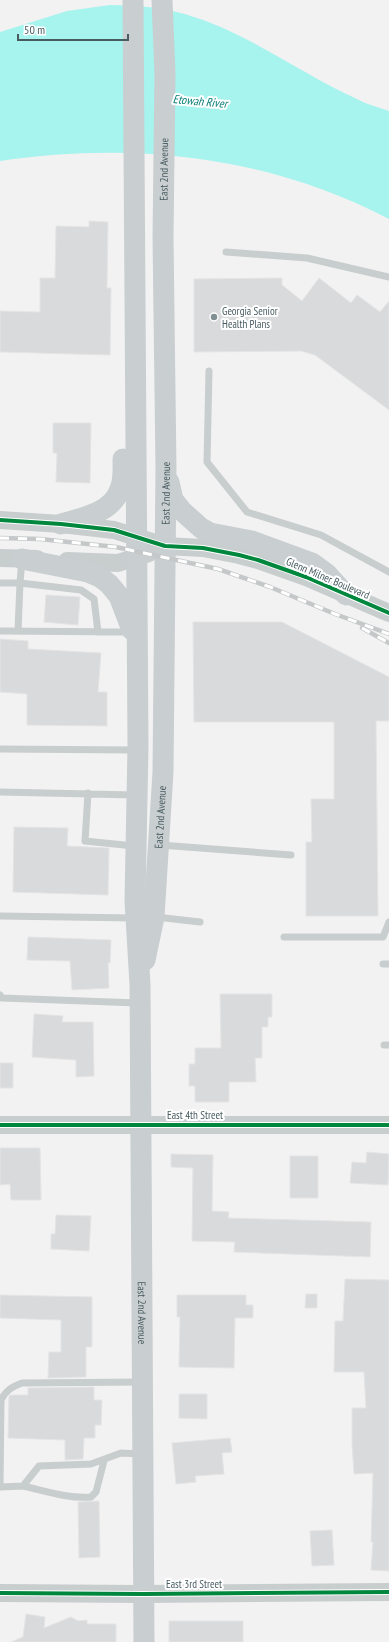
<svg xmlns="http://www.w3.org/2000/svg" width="389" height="1642" viewBox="0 0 389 1642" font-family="'PT Sans Narrow',sans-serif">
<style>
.water{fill:#a7f3ee}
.building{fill:#d9dadb;stroke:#e4e4e5}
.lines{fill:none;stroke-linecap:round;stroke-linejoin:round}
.service{stroke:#c8cdce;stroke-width:7}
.tertiary{stroke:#c8cdce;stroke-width:18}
.secondary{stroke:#c9ced0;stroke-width:21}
.rail-casing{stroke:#c5c8c9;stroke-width:4.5}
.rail{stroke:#fff;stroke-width:3;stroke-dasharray:9;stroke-linecap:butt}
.cycleway-casing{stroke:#fff;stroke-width:6}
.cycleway{stroke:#00873e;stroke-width:4}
.poi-dot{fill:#839093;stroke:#fff;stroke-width:1.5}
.labels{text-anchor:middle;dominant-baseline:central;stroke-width:4;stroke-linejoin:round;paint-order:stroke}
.street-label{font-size:11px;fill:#475b60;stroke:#fff}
.poi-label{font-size:11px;fill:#475b60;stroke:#fff;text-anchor:start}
.water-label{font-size:12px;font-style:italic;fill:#077e77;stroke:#fff}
</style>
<rect width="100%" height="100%" fill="#f3f2f2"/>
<!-- water -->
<path class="water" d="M110 5C140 5 169 8 197 18 252 36 302 74 355 98 365 104 378 107 389 111V219C267 156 135 141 0 161V32L67 11Z"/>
<!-- building -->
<path class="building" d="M89 221 108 222 107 288H111L110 355 0 352V311L40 312V278H55L56 226 89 227Z
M282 278V285L302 301 319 278 351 303 357 295 380 312 389 301V410L315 355 301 351 194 352V279Z
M53 423H91L90 483 56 482 57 453H53Z
M46 595 80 597 78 625 44 622Z
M193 622H282L389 677V721H376L378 916H306V842H312L311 799H334V722H194Z
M0 639 28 641V649L101 653 98 692H107V726L27 725V694L0 692Z
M14 827 68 828 67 846 109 848 108 895 13 892Z
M28 937 111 940 110 963H108L109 988 72 990 70 961 27 960Z
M220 994H272V1017H268V1027H262V1058H255L256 1082H229V1102H195V1086H189V1064H195V1048H221Z
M34 1014 63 1016 62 1022H93L94 1076 76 1077V1060L32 1057Z
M0 1063H13V1088H0Z
M0 1148H40L41 1200H11L10 1184 0 1185Z
M367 1152 389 1154 388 1185 350 1183 352 1162 366 1163Z
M171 1154 213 1155 212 1211 229 1212 228 1218 371 1222 370 1257 234 1252 235 1242 192 1241 193 1168 171 1167Z
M290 1156H318V1198H290Z
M56 1215 91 1216 89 1251 51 1249V1234H55Z
M345 1279 389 1280V1571L371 1570 373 1542H371L373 1473 354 1474 352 1443V1408H366L364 1372H334L335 1321H343Z
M306 1294H317V1308H305Z
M0 1295 92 1297V1347H86V1377L48 1378 49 1352H61V1320L0 1318Z
M177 1295H246V1305H253V1318H235L234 1368 179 1367 180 1317H177Z
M94 1387V1400H102L101 1425H95V1438H84L83 1459 65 1460V1440L8 1438 9 1396 11 1395H28V1388Z
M179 1394H207V1419L179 1418Z
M230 1438 232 1452 222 1453 224 1474 195 1476 196 1482 176 1484 172 1443Z
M99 1501 100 1557 79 1558 78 1502Z
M332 1530 334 1565 312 1566 310 1531Z
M26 1614 45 1617 44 1628 71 1617 78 1621 87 1620V1624H116V1642H11L23 1637Z
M169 1621H243V1642H169Z"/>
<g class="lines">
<!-- service -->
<path class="service" d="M226 252 307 258 389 277
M209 371 207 462 247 512 321 535 389 572
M0 583H20L22 560
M0 631 130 632
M18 631 20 583 81 590 94 599 98 632
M0 749 135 750
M0 792 135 795
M88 793 85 841 134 846
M160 845 291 855
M0 916 134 918
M156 917 200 922
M284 937H383L389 922
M383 964H389
M0 995 2 998 138 1003
M384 1045H389
M23 1486C45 1491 69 1499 91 1497L96 1492 104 1461
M0 1487 1 1400C6 1390 12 1387 22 1383L140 1382
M1 1487 23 1486 39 1466 91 1464 121 1453 140 1454"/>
<!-- tertiary -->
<path class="tertiary" d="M0 520 61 524 114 530 165 546 203 548 239 555 258 560 306 577 389 613
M0 558 37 559
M67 561 118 563 149 553
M0 1125H389
M0 1593 143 1594 389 1592"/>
<!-- secondary -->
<g class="secondary">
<path id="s1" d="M133 0 138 746 135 901 140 984 144 1642"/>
<path d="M169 482 173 500 182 511 201 528 210 533 252 541 312 563 327 574 346 595"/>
<path d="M61 524C82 518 112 513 120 489 124 480 123 469 123 459"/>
<path d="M22 559 88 572 100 577 109 584 119 596 132 630"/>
<path id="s2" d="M145 960 154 917 163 772 166 468 163 237 165 74 162 0"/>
</g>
<defs>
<path id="rail" d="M0 538 40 539 116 547 218 569 270 587 335 614 389 634
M362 628 389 643"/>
</defs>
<!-- rail casing -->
<use href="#rail" class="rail-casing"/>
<!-- rail -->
<use href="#rail" class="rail"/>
<defs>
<path id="cycleway" d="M0 520 61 524 114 530 165 546 203 548 239 555 258 560 306 577 389 613
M0 1125H389
M0 1593 143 1594 389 1592"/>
</defs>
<!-- cycleway casing -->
<use href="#cycleway" class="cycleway-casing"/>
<!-- cycleway -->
<use href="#cycleway" class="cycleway"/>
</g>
<!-- markers -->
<circle class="poi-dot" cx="214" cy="317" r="4"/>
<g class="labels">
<!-- street labels -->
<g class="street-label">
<text stroke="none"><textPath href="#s2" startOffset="792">East 2nd Avenue</textPath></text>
<text stroke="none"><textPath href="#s2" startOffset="468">East 2nd Avenue</textPath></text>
<text transform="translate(328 578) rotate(23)">Glenn Milner Boulevard</text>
<text stroke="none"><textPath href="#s2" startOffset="144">East 2nd Avenue</textPath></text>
<text x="195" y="1115">East 4th Street</text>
<text stroke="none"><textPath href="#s1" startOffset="1313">East 2nd Avenue</textPath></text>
<text x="194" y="1584">East 3rd Street</text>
</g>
<!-- poi labels -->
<g class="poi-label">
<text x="222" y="311">Georgia Senior<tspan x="222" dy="13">Health Plans</tspan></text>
</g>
<!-- water labels -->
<g class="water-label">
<text transform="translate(200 101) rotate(5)">Etowah River</text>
</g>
</g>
<!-- scale -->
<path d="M18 34v6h110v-6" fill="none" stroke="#475b60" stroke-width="2"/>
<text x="24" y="34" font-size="12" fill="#475b60" stroke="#ffffff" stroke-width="3" paint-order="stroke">50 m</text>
</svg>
